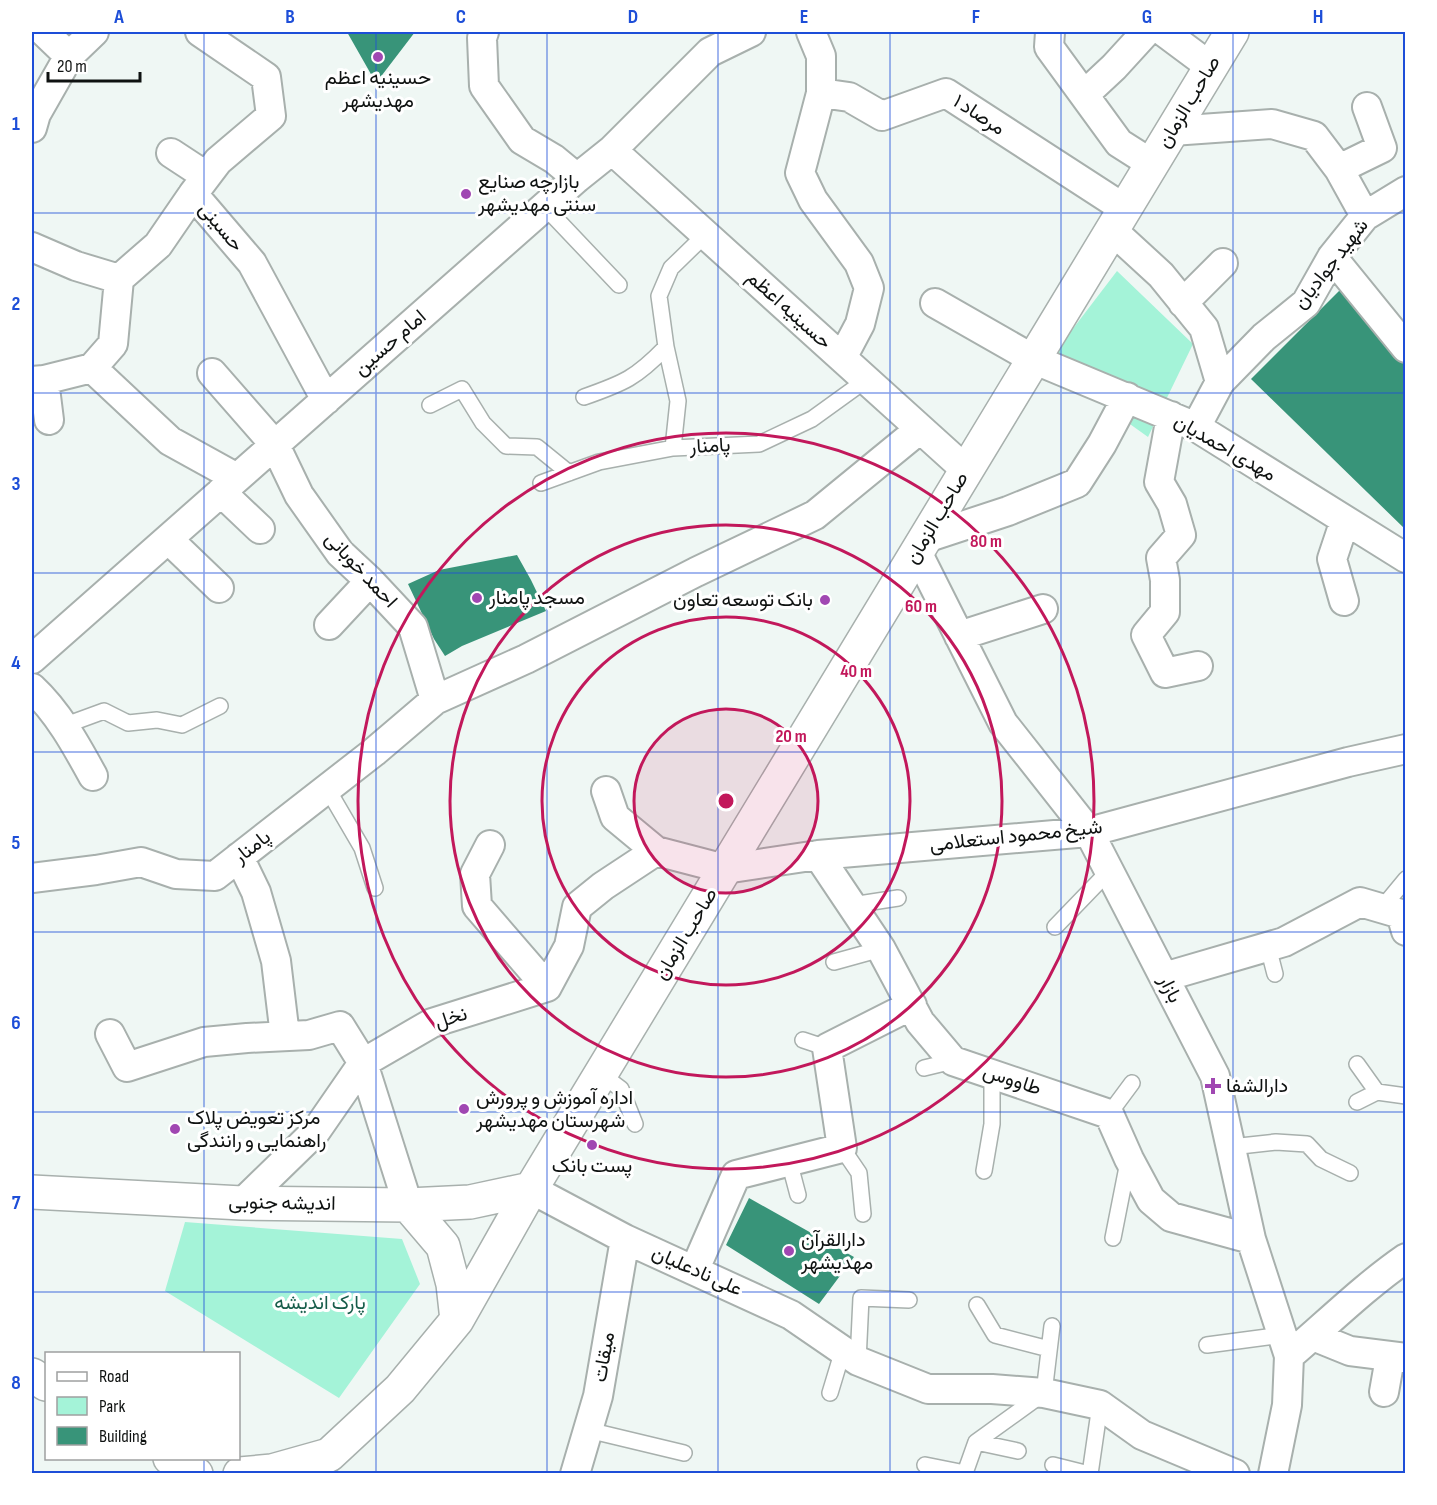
<svg xmlns="http://www.w3.org/2000/svg" width="1437" height="1505" viewBox="0 0 1437 1505" font-family="'Sofia Sans Condensed',Vazirmatn,sans-serif">
<style>
.green{fill:#a4f3d8}
.building{fill:#389479}
.lines{fill:none;stroke-linecap:round;stroke-linejoin:round}
.service-casing{stroke:#a8b0ad;stroke-width:18}
.minor-casing{stroke:#a8b0ad;stroke-width:32}
.tertiary-casing{stroke:#a8b0ad;stroke-width:36}
.service{stroke:#fff;stroke-width:15}
.minor{stroke:#fff;stroke-width:28}
.tertiary{stroke:#fff;stroke-width:33}
.grid{fill:none;stroke:#1d4ed8;stroke-width:1.5;stroke-opacity:0.55}
.ring{fill:none;stroke:#c2185b;stroke-width:3}
.poi-dot{fill:#a047b2;stroke:#fff;stroke-width:2}
.labels{text-anchor:middle;dominant-baseline:central;stroke-width:6;stroke-linejoin:round;paint-order:stroke}
.poi-label{font-size:20px;fill:#0f1211;stroke:#fff;text-anchor:start}
.street-label{font-size:20px;fill:#0f1211;stroke:#fff}
.park-label{font-size:20px;fill:#165d4a;stroke:#fff}
.centre{fill:#c2185b;stroke:#fff;stroke-width:3}
.ring-label{font-size:18px;text-anchor:middle;font-weight:bold;fill:#c2185b;stroke:#fff;stroke-width:6;stroke-linejoin:round;paint-order:stroke}
.neatline{fill:none;stroke:#1d4ed8;stroke-width:2}
.grid-label{font-size:20px;text-anchor:middle;font-weight:bold;fill:#1d4ed8}
</style>
<rect width="100%" height="100%" fill="#eff7f4"/>
<!-- green -->
<path class="green" d="M1117 271 1193 344 1148 437 1046 364Z
M185 1222 402 1239 420 1284 339 1398 165 1291Z"/>
<!-- building -->
<path class="building" d="M347 32H415L376 83Z
M1347 283 1406 367V530L1251 379Z
M517 555 531 580 546 611 462 646 445 656 434 639 408 584 439 570Z
M749 1198 854 1257 819 1304 726 1245Z"/>
<g class="lines">
<defs>
<path id="service" d="M545 207 619 285
M584 397C624 383 636 378 666 347
M430 405 462 389 483 423 506 446 537 447 569 473
M673 448 678 401 666 347 659 296 671 268 705 235
M541 483 599 462 673 448 759 444 812 419 866 380
M63 726 104 711 128 723 157 720 182 725 220 706
M327 788 362 848 375 888
M852 905 898 898
M1382 908 1406 879
M1055 927 1109 871
M1268 947 1275 974
M834 962 881 949
M803 1040 827 1048
M1357 1064 1377 1092 1406 1096
M924 1068 953 1061
M601 1074 621 1089 635 1124
M1357 1102 1377 1092
M1109 1114 1132 1083
M1231 1147 1276 1142 1307 1144 1321 1159 1350 1173
M842 1148 859 1173 863 1214
M789 1161 798 1195
M984 1171 992 1124V1075
M1113 1238 1128 1162
M977 1305 995 1335 1049 1349
M1207 1345 1282 1335
M858 1361 861 1298 909 1300
M830 1393 843 1350
M588 1430 684 1453
M976 1442 1018 1451
M925 1465 965 1473 976 1442 1044 1393 1052 1326
M1053 1465 1089 1474
M1090 1474 1100 1405"/>
<path id="minor" d="M44 32 69 56
M200 32 266 77 271 116 218 161 193 194 252 263 326 400
M484 32 482 38 484 86 522 140 554 159 577 178
M811 32 821 56V93L800 173 813 200 859 263 869 288 860 324 842 358
M1050 32 1049 47 1119 143 1152 164
M1164 32 1211 67
M821 93 849 97 882 116 946 93 1125 209
M1084 95 1114 67 1146 32
M32 128 36 114 69 56 94 32
M1172 131 1272 124 1314 136 1339 169 1365 216
M612 150 966 470
M171 153 206 176
M1339 169 1382 148 1367 107
M1112 230 1161 275 1204 328 1220 382
M32 247 76 266 119 279 158 245 193 194
M1332 257 1406 348
M935 303 1033 359 1196 427 1406 558
M1183 303 1223 263
M92 368 170 441 237 478
M212 373 275 445 299 495 340 553 370 581 413 627 435 700
M44 380 49 420
M32 381 44 380 92 368 113 344 119 279
M1171 416 1159 482 1172 504 1181 535 1161 558 1165 580V612L1146 635 1165 673 1198 666
M1196 427 1220 382 1264 337 1306 303 1332 257 1365 216 1406 191
M221 492 260 529
M926 538 1008 511 1077 483 1102 444 1127 397
M168 539 219 588
M917 552 1003 723 1089 832 1215 1076 1251 1239 1289 1356 1287 1405 1273 1474
M1344 601 1332 559 1345 520
M329 625 370 581
M959 636 1043 609
M32 659 577 178 612 150 710 52 751 32
M32 688C58 712 76 745 93 776
M606 791 615 817 656 851 725 869 818 855 1089 832 1348 762 1406 749
M490 845 475 874 477 906 547 987
M818 855 881 949 920 1022 953 1061 1109 1114 1129 1159 1151 1200 1171 1217 1251 1239
M239 857 256 892 276 961 285 1036
M32 878 96 870 141 862 176 874 215 876 374 752 435 700 526 659 696 572 815 515 920 429
M1164 977 1284 942 1360 902 1401 914 1406 931
M110 1034 127 1067 204 1042 247 1038 309 1035 340 1026 363 1063 408 1205
M531 1189 625 1239 791 1315 858 1361 928 1389H992L1044 1393 1100 1405 1142 1435 1235 1474
M242 1203 316 1131 363 1063 432 1023 547 987 569 946 577 907 603 886 656 851
M695 1269 736 1175 842 1148 827 1048 912 1005
M1313 1336 1350 1351 1406 1358
M1289 1356C1328 1323 1364 1287 1406 1258
M1384 1392 1390 1358
M575 1474 598 1396 625 1239"/>
<path id="tertiary" d="M32 1192 242 1203 408 1205 470 1202 531 1189
M408 1205 443 1246 453 1284 457 1320
M32 1375 46 1384
M170 1458 196 1474
M240 1474 272 1471 329 1455 400 1389 457 1320 531 1189 1232 32"/>
</defs>
<!-- service casing -->
<use href="#service" class="service-casing"/>
<!-- minor casing -->
<use href="#minor" class="minor-casing"/>
<!-- tertiary casing -->
<use href="#tertiary" class="tertiary-casing"/>
<!-- service -->
<use href="#service" class="service"/>
<!-- minor -->
<use href="#minor" class="minor"/>
<!-- tertiary -->
<use href="#tertiary" class="tertiary"/>
</g>
<!-- grid -->
<path class="grid" d="M204 32V1354M376 32V1474M547 32V1474M718 32V1474M890 32V1474M1061 32V1474M1233 32V1474M32 213H1406M32 393H1406M32 573H1406M32 752H1406M32 932H1406M32 1112H1406M32 1292H1406M204 1458V1474"/>
<!-- distance rings -->
<circle cx="726" cy="801" r="92" fill="#c2185b" fill-opacity=".12"/>
<g class="ring">
<circle cx="726" cy="801" r="92"/>
<circle cx="726" cy="801" r="184"/>
<circle cx="726" cy="801" r="276"/>
<circle cx="726" cy="801" r="368"/>
</g>
<!-- markers -->
<g class="poi-dot">
<circle cx="378" cy="57" r="6"/>
<circle cx="466" cy="194" r="6"/>
<circle cx="477" cy="598" r="6"/>
<circle cx="825" cy="600" r="6"/>
<path d="M1210 1077h6v6h6v6h-6v6h-6v-6h-6v-6h6z"/>
<circle cx="464" cy="1109" r="6"/>
<circle cx="175" cy="1129" r="6"/>
<circle cx="592" cy="1145" r="6"/>
<circle cx="789" cy="1251" r="6"/>
</g>
<g class="labels">
<!-- poi labels -->
<g class="poi-label">
<text x="378" y="78" text-anchor="middle">حسینیه اعظم<tspan x="378" dy="23">مهدیشهر</tspan></text>
<text x="478" y="182">بازارچه صنایع<tspan x="478" dy="23">سنتی مهدیشهر</tspan></text>
<text x="489" y="598">مسجد پامنار</text>
<text x="813" y="600" text-anchor="end">بانک توسعه تعاون</text>
<text x="1226" y="1086">دارالشفا</text>
<text x="476" y="1098">اداره آموزش و پرورش<tspan x="476" dy="23">شهرستان مهدیشهر</tspan></text>
<text x="187" y="1118">مرکز تعویض پلاک<tspan x="187" dy="23">راهنمایی و رانندگی</tspan></text>
<text x="592" y="1166" text-anchor="middle">پست بانک</text>
<text x="801" y="1240">دارالقرآن<tspan x="801" dy="23">مهدیشهر</tspan></text>
</g>
<!-- street labels -->
<g class="street-label">
<text transform="translate(1189 102) rotate(-59)">صاحب الزمان</text>
<text transform="translate(979 115) rotate(33)">مرصاد ۱</text>
<text transform="translate(221 227) rotate(50)">حسینی</text>
<text transform="translate(1331 264) rotate(-52)">شهید جوادیان</text>
<text transform="translate(789 310) rotate(42)">حسینیه اعظم</text>
<text transform="translate(390 343) rotate(-41)">امام حسین</text>
<text transform="translate(710 446) rotate(-3)">پامنار</text>
<text transform="translate(1225 448) rotate(30)">مهدی احمدیان</text>
<text transform="translate(937 518) rotate(-59)">صاحب الزمان</text>
<text transform="translate(361 570) rotate(47)">احمد خوبانی</text>
<text transform="translate(1016 836) rotate(-6)">شیخ محمود استعلامی</text>
<text transform="translate(252 847) rotate(-38)">پامنار</text>
<text transform="translate(686 934) rotate(-59)">صاحب الزمان</text>
<text transform="translate(1170 989) rotate(63)">بازار</text>
<text transform="translate(451 1018) rotate(-18)">نخل</text>
<text transform="translate(1012 1080) rotate(18)">طاووس</text>
<text transform="translate(282 1203) rotate(1)">اندیشه جنوبی</text>
<text transform="translate(697 1271) rotate(24)">علی نادعلیان</text>
<text transform="translate(604 1357) rotate(-80)">میقات</text>
</g>
<!-- park labels -->
<g class="park-label">
<text x="320" y="1303">پارک اندیشه</text>
</g>
</g>
<circle cx="726" cy="801" r="9" class="centre"/>
<g class="ring-label">
<text x="986" y="547">80 m</text>
<text x="921" y="612">60 m</text>
<text x="856" y="677">40 m</text>
<text x="791" y="742">20 m</text>
</g>
<!-- border -->
<rect width="1437" height="1505" fill="none" stroke="#ffffff" stroke-width="66"/>
<!-- legend -->
<rect x="45" y="1352" width="195" height="108" fill="#ffffff" stroke="#9fa0a0" stroke-width="1.5"/>
<rect x="57" y="1372" width="30" height="9" fill="#ffffff" stroke="#9fa0a0" stroke-width="1.5"/>
<text x="99" y="1382" font-size="18" fill="#0f1211">Road</text>
<rect x="57" y="1397" width="30" height="18" fill="#a4f3d8" stroke="#9fa0a0" stroke-width="1.5"/>
<text x="99" y="1412" font-size="18" fill="#0f1211">Park</text>
<rect x="57" y="1427" width="30" height="18" fill="#389479" stroke="#9fa0a0" stroke-width="1.5"/>
<text x="99" y="1442" font-size="18" fill="#0f1211">Building</text>
<!-- scale -->
<path d="M48 72v9h92v-9" fill="none" stroke="#0f1211" stroke-width="3"/>
<text x="57" y="72" font-size="18" fill="#0f1211" stroke="#ffffff" stroke-width="4.5" paint-order="stroke">20 m</text>
<rect x="33" y="33" width="1371" height="1439" class="neatline"/>
<g class="grid-label">
<text x="119" y="23">A</text>
<text x="290" y="23">B</text>
<text x="461" y="23">C</text>
<text x="633" y="23">D</text>
<text x="804" y="23">E</text>
<text x="976" y="23">F</text>
<text x="1147" y="23">G</text>
<text x="1318" y="23">H</text>
<text x="16" y="130">1</text>
<text x="16" y="310">2</text>
<text x="16" y="490">3</text>
<text x="16" y="669">4</text>
<text x="16" y="849">5</text>
<text x="16" y="1029">6</text>
<text x="16" y="1209">7</text>
<text x="16" y="1389">8</text>
</g>
</svg>
